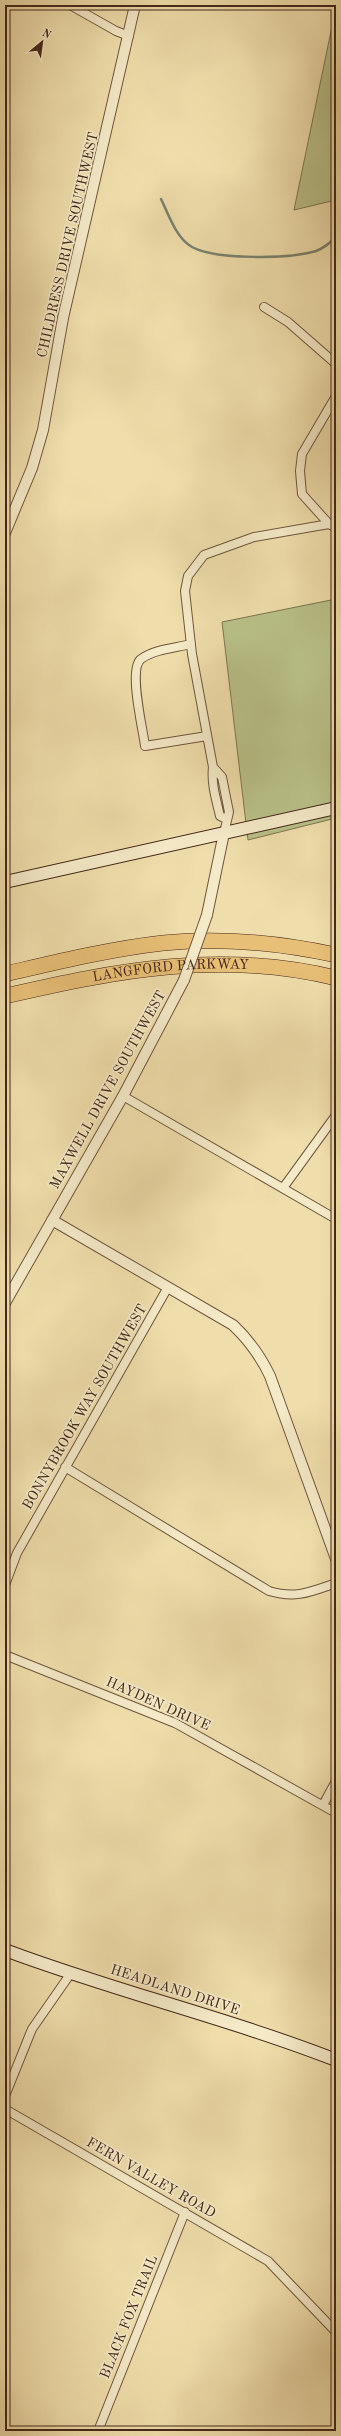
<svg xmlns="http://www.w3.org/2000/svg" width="341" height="2436" viewBox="0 0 341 2436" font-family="'Old Standard TT',serif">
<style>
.green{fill:#b9c189;stroke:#7e7451}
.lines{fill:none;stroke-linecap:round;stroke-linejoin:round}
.stream{stroke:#78806f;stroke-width:2.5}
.minor-casing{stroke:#6f553e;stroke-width:10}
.tertiary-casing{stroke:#6f553e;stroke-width:12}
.secondary-casing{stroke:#442719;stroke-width:14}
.motorway-casing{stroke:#442719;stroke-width:16}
.minor{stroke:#f5eac8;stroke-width:8}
.tertiary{stroke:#f5eac8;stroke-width:10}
.secondary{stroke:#f5eac8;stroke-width:12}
.motorway{stroke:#e8bf76;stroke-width:15}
.tertiary-bridge-casing{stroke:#6f553e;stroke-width:12;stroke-linecap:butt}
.tertiary-bridge{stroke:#f5eac8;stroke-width:10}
.labels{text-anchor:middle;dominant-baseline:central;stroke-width:3.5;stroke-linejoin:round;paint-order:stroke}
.street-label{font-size:14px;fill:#442719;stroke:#f5eac8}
</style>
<rect width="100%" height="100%" fill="#efdeab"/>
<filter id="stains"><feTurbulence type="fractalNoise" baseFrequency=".005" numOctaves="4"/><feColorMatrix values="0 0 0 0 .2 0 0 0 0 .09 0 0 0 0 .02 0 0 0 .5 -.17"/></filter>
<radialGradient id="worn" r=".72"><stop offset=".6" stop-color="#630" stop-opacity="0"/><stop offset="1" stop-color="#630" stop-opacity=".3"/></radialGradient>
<!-- green -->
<path class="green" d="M336 7V200L294 210Z
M336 599V818L248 840 222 622Z"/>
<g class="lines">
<!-- stream -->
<path class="stream" d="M161 199C169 215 176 238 192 247 216 260 290 259 316 251 324 248 330 243 336 237"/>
<defs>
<path id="minor" d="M70 5 116 31 129 36
M264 307 288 322 336 364
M336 396 302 454 300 471 302 494 329 524 336 528
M191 644C175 648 155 649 141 659 128 669 143 729 145 746L207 736
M213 767 222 777 229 812 224 833
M226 819 220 816C216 799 211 783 213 767L192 654 185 591 188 576 204 555 254 537 329 524
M123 1096 336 1219
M283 1188 336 1115
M65 1467 269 1591C296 1599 310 1592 336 1583
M5 1585 17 1553 168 1287
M5 1655 175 1723 336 1813
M323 1805 336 1781
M5 2096 32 2029 71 1973
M5 2109 268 2261 336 2332
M98 2431 185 2212"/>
<path id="tertiary" d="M5 533 32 468 43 430 63 318 135 5
M207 915 224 833
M52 1220 233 1325C249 1340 260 1355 270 1376L336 1559
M5 1303 123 1096 184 980"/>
<path id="secondary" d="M5 882 336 808
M5 1950C114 1991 228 2018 336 2060"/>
<g id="motorway">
<path d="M5 974C57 962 110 949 163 943 221 937 280 943 336 955"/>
<path id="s1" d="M5 996C118 970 221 950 336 978"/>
</g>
</defs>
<!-- minor casing -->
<use href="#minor" class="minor-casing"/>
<!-- tertiary casing -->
<use href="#tertiary" class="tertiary-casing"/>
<!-- secondary casing -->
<use href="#secondary" class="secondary-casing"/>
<!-- motorway casing -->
<use href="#motorway" class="motorway-casing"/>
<!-- minor -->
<use href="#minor" class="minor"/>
<!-- tertiary -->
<use href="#tertiary" class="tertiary"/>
<!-- secondary -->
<use href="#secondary" class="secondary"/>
<!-- motorway -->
<use href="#motorway" class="motorway"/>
<defs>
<path id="tertiary-bridge" d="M184 980 207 915"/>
</defs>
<!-- tertiary-bridge casing -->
<use href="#tertiary-bridge" class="tertiary-bridge-casing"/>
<!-- tertiary-bridge -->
<use href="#tertiary-bridge" class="tertiary-bridge"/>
</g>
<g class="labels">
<!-- street labels -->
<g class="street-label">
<text transform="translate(68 245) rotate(-77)">CHILDRESS DRIVE SOUTHWEST</text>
<text stroke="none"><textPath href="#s1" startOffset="168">LANGFORD PARKWAY</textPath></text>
<text transform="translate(108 1090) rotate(-61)">MAXWELL DRIVE SOUTHWEST</text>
<text transform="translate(85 1407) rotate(-60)">BONNYBROOK WAY SOUTHWEST</text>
<text transform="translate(158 1704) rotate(24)">HAYDEN DRIVE</text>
<text transform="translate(175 1990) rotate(18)">HEADLAND DRIVE</text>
<text transform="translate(151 2178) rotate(30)">FERN VALLEY ROAD</text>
<text transform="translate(129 2317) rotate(-68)">BLACK FOX TRAIL</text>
</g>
</g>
<!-- margin -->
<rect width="341" height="2436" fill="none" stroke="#efdeab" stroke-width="20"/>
<rect x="6" y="6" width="329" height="2424" fill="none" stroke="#442719" stroke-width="2"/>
<rect x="10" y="10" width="321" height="2416" fill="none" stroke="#442719"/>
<!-- north arrow -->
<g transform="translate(42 42) rotate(29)" stroke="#f5eac8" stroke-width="3" paint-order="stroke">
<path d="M0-3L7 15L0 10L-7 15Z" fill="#442719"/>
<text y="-6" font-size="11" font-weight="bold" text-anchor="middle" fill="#442719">N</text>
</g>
<rect width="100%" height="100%" filter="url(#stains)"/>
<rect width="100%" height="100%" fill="url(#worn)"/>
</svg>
